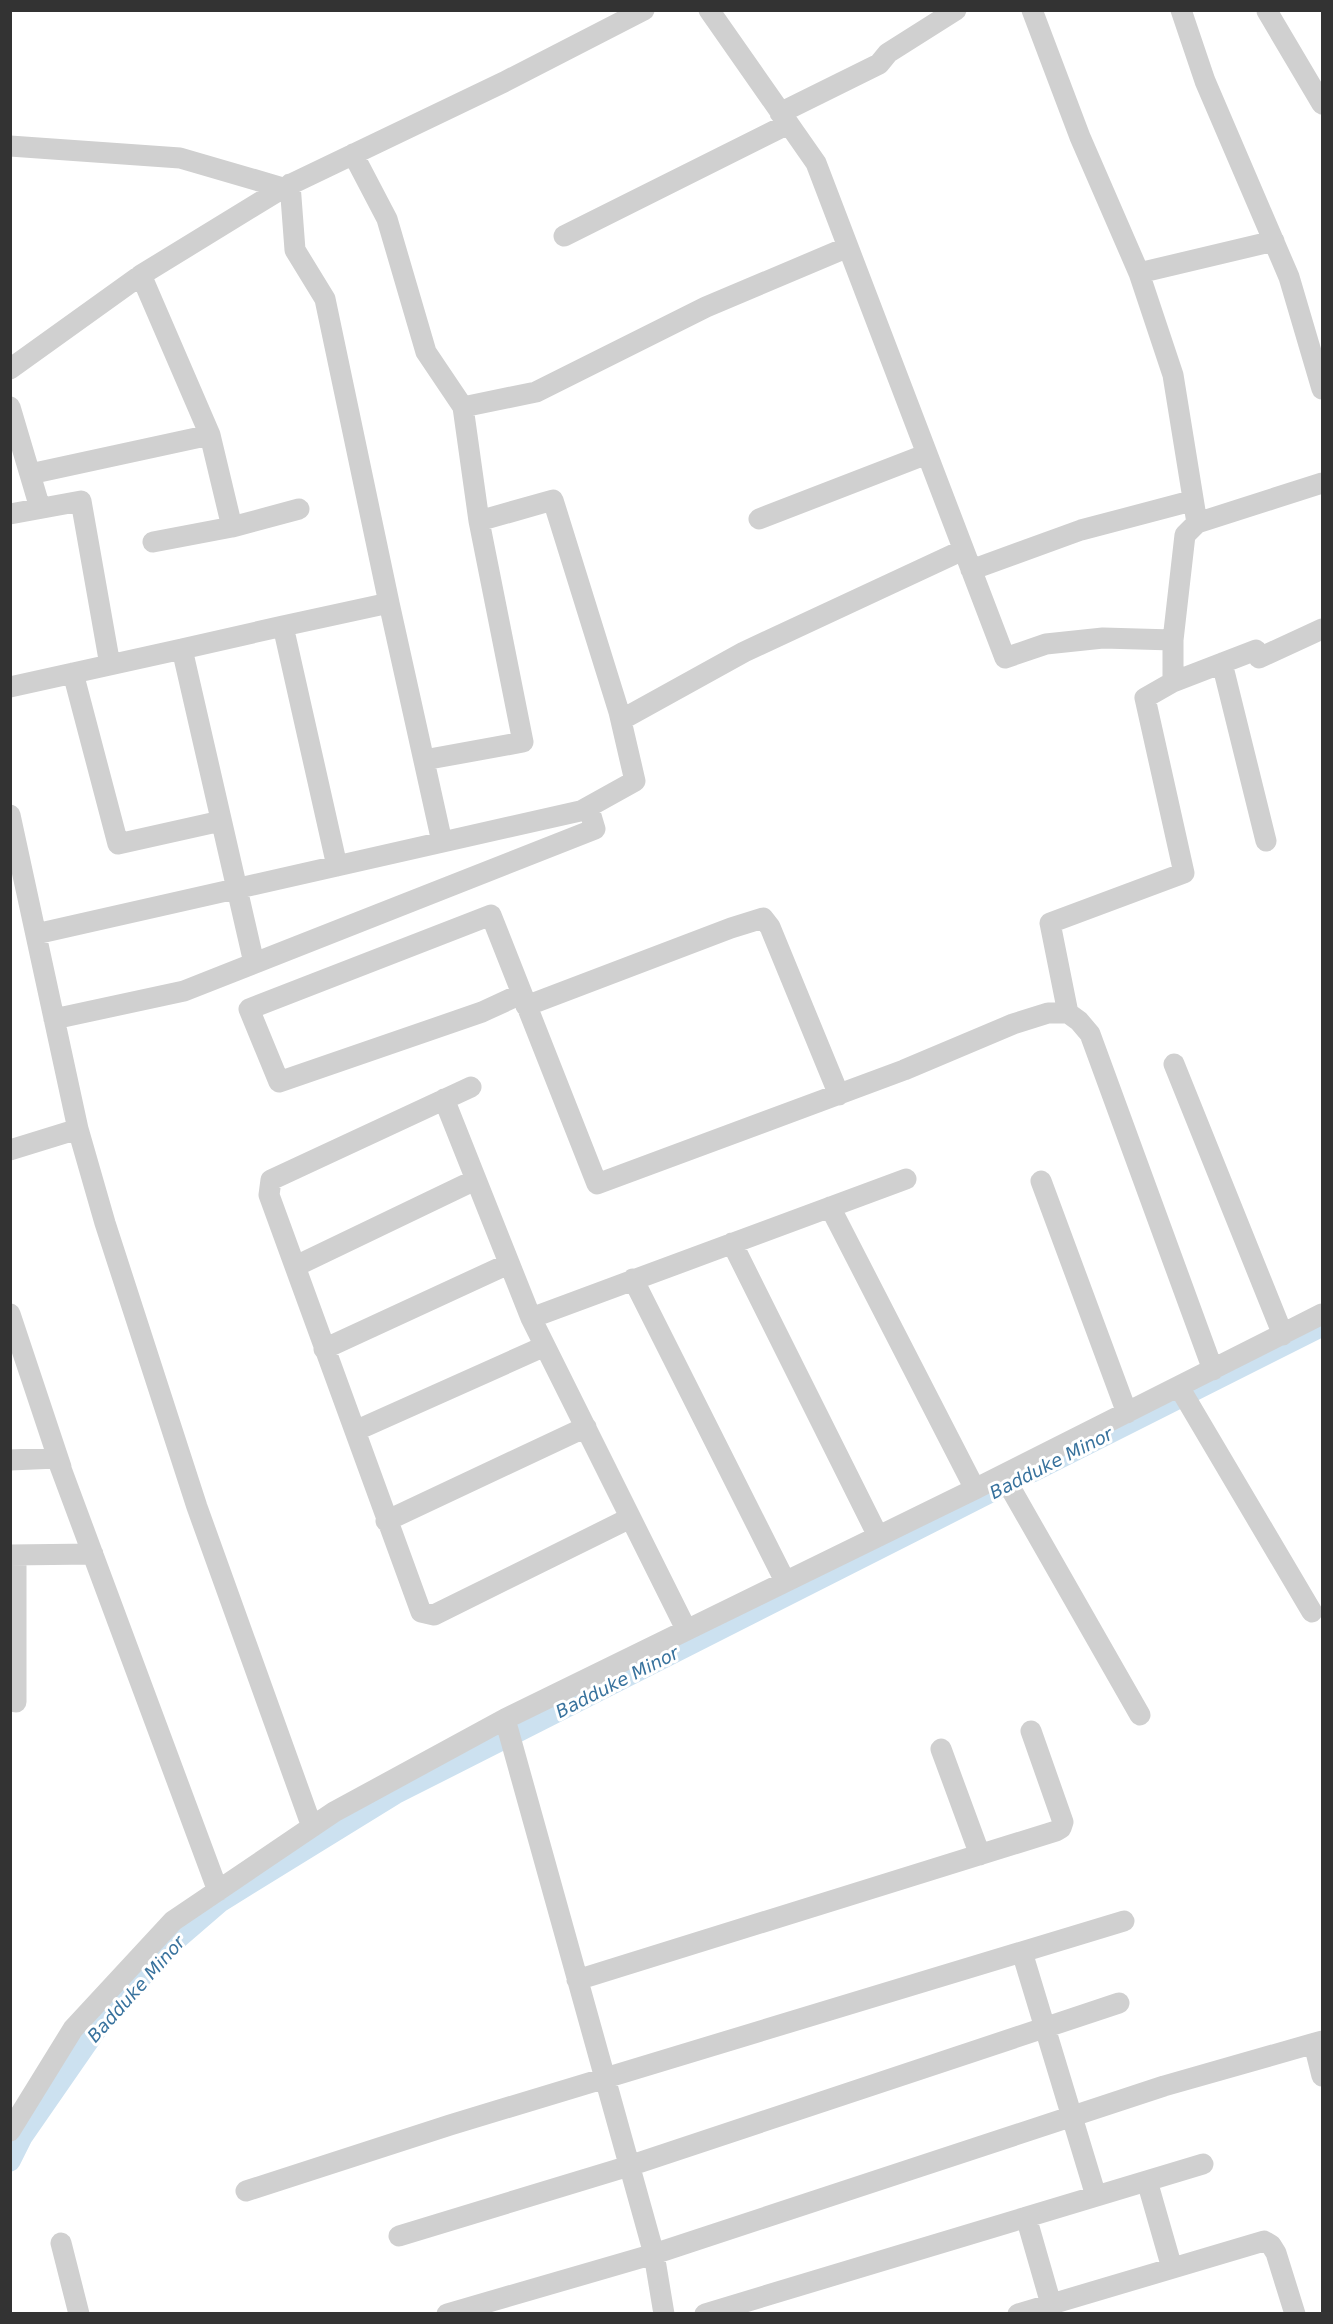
<svg xmlns="http://www.w3.org/2000/svg" width="1333" height="2324" viewBox="0 0 1333 2324" font-family="'DejaVu Sans',sans-serif">
<style>
.lines{fill:none;stroke-linecap:round;stroke-linejoin:round}
.canal{stroke:#cce1f0;stroke-width:21}
.minor{stroke:#d0d0d0;stroke-width:21}
.labels{text-anchor:middle;dominant-baseline:central;stroke-width:6;stroke-linejoin:round;paint-order:stroke}
.water-label{font-size:18px;font-style:italic;fill:#38729d;stroke:#fff}
</style>
<rect width="100%" height="100%" fill="#fff"/>
<g class="lines">
<!-- canal -->
<path class="canal" d="M1032 1472 1322 1326
M10 2161 22 2137 101 2023 169 1946 220 1902 395 1794 1001 1487"/>
<!-- minor -->
<path class="minor" d="M709 10 816 163 1005 658 1046 644 1103 638 1173 640 1185 535 1197 523 1173 375 1139 273 1080 137 1032 10
M1181 10 1205 81 1289 277 1322 389
M1267 11 1322 104
M780 113 879 64 888 53 956 10
M10 146 180 158 283 188
M353 154 387 219 426 352 463 407
M290 184 295 250 325 299 389 603
M564 236 788 124
M1139 273 1274 241
M10 369 141 275 283 188 504 82 644 10
M10 407 40 508
M210 435 232 527 299 509
M30 474 210 435 141 275
M10 514 81 501 110 665
M759 519 927 454
M479 521 463 407 536 392 706 307 848 247
M1197 523 1322 483
M153 542 232 527
M971 570 1081 530 1191 501
M283 626 389 603 442 842
M1173 640V682L1256 650 1259 658 1322 629
M182 649 283 626 337 866
M1222 663 1266 841
M73 673 118 844 221 821
M10 687 182 649 254 963
M621 720 744 652 963 550
M424 760 523 742 479 521 553 500 619 712 635 781 581 811
M10 815 78 1129 105 1223 197 1507 312 1827
M36 934 589 809 595 829 184 991 54 1019
M521 994 482 1012 279 1082 249 1009 491 915 597 1184 904 1070 1013 1024 1048 1013H1068L1079 1021 1090 1034 1213 1370
M526 1006 731 928 763 918 770 927 839 1095
M1068 1013 1050 923 1184 873 1145 698 1173 682
M1174 1064 1283 1335
M471 1087 271 1180 269 1195 421 1612 434 1615 630 1518
M444 1099 531 1318 686 1629
M10 1150 78 1129
M1041 1181 1127 1413
M830 1207 975 1489
M732 1243 878 1536
M296 1266 475 1180
M633 1279 785 1581
M10 1314 61 1467
M531 1318 906 1179
M324 1349 508 1264
M1179 1387 1312 1612
M355 1431 545 1346
M10 1460 57 1458 218 1891
M1003 1475 1140 1715
M386 1521 586 1427
M10 1555 93 1554
M16 1555V1702
M505 1719 654 2254 664 2314
M941 1749 980 1855
M1022 1952 1096 2196
M577 1980 1056 1831 1061 1828 1063 1822 1031 1731
M1314 2044 1322 2076
M10 2131 73 2029 173 1921 334 1812 505 1719 975 1489 1322 1314
M1147 2181 1172 2268
M246 2191 450 2125 1124 1921
M1026 2217 1051 2304
M399 2236 629 2166 1119 2003
M61 2243 79 2314
M447 2314 654 2254 1164 2086 1322 2041
M705 2314 1203 2164
M1018 2314 1264 2241 1271 2245 1276 2253 1295 2314"/>
</g>
<g class="labels">
<!-- water labels -->
<g class="water-label">
<text transform="translate(1051 1463) rotate(-27)">Badduke Minor</text>
<text transform="translate(617 1682) rotate(-27)">Badduke Minor</text>
<text transform="translate(136 1989) rotate(-48)">Badduke Minor</text>
</g>
</g>
<!-- border -->
<rect width="1333" height="2324" fill="none" stroke="#333333" stroke-width="24"/>
</svg>
